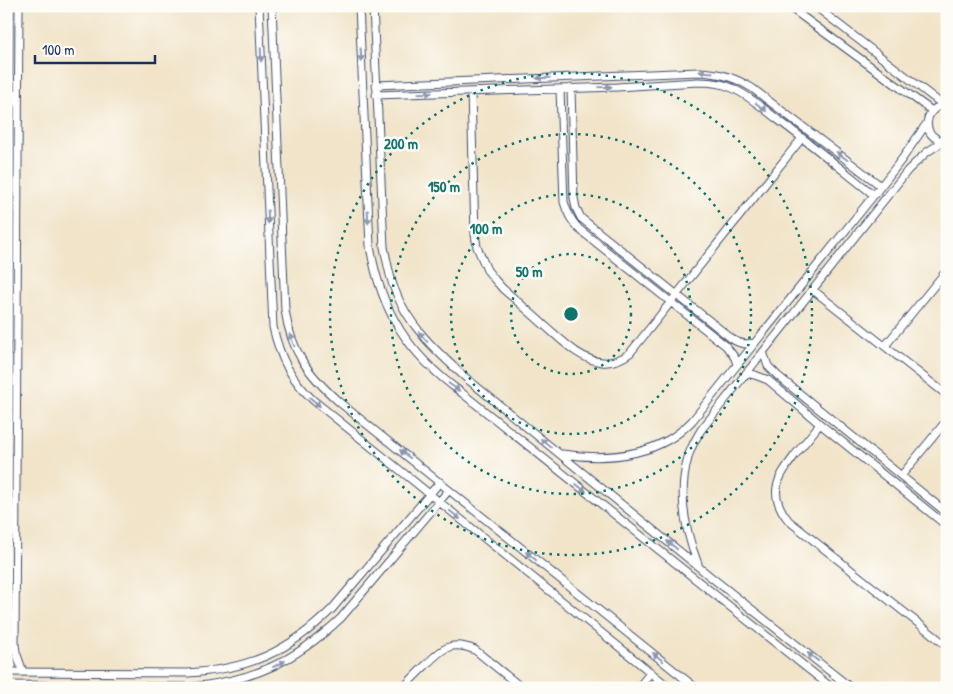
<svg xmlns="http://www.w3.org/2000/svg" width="953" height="694" viewBox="0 0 953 694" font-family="'Patrick Hand',sans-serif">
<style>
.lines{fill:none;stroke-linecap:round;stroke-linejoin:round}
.street-casing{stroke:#3b4a6e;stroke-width:9}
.street{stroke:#fff;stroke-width:7}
.oneway{fill:#8d97ae}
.ring{fill:none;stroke:#0f766e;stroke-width:2.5;stroke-dasharray:2.5 5}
.centre{fill:#0f766e;stroke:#fdfcf7;stroke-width:2.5}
.ring-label{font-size:15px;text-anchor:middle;font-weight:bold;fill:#0f766e;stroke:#fdfcf7;stroke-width:5;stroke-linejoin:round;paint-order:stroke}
</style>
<rect width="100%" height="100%" fill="#fdfcf7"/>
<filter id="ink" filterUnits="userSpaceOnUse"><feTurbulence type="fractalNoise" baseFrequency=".02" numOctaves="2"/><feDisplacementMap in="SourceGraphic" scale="10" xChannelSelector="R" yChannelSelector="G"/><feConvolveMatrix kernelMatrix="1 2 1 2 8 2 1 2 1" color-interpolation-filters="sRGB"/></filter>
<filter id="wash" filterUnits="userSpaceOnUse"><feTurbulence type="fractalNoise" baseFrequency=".0096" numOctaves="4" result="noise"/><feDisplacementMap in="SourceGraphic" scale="20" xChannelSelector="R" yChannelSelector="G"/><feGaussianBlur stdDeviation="1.12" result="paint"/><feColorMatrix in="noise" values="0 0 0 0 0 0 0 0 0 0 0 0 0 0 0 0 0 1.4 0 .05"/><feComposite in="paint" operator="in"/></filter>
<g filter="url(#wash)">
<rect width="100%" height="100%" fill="#f1e4c9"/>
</g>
<g filter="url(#ink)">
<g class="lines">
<defs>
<path id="street" d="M19 6 15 644 16 652 23 672
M259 6 273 327C280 358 290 378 313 400L670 688
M272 6 285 310C291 352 308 374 339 402L696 688
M359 6 370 246C381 312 408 354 462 393L832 688
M373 6 384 247C387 261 389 275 394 288 408 326 437 352 466 378L711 577 851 688
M788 6 932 111
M815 6 943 105
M376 85 699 72C720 73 734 77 752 88L881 186
M571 88 574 198 576 208 581 218 732 339C739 344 746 345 755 343
M560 89 564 202C567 213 571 221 579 229L726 346 735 358 737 365
M471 92 475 234 477 247 487 270 495 280 503 289C517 301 531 313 544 325 560 338 579 360 602 362 612 363 622 359 630 353L802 138
M376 95 617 87 698 82C710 82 722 83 732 88 748 95 763 108 777 119 810 143 841 169 874 195
M944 105C921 109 922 140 946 141
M813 290 947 395
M885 346 947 270
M763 352 768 366 778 376 947 513
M746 373 755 375 768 380 820 424 947 526
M820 424C812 434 803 445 795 455 777 479 767 494 789 521L947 646
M6 429 9 6
M562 454C597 459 636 458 668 440 677 435 685 428 692 421L874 195 902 159 927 123
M901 476 947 420
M698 564C685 531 678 493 688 458 690 448 696 439 701 430L908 170 927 152 944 141
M6 672 188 673C250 669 288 652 332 609L440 482
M6 685 191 687C254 681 295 661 341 618L449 490
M403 688C411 680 418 672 426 665 442 648 452 640 475 650L522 688
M638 688 651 672
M652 688 659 679"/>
</defs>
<!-- street casing -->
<use href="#street" class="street-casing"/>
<!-- street -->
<use href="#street" class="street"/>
</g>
<!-- one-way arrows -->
<defs><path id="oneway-solid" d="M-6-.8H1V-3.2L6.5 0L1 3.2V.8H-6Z" transform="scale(1.25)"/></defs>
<g class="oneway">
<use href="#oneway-solid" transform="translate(261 55) rotate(88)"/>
<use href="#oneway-solid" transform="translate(361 55) rotate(87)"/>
<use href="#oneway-solid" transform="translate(706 72) rotate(-177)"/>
<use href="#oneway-solid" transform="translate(543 78) rotate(178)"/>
<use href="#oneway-solid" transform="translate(605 87) rotate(-2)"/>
<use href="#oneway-solid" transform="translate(425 93) rotate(-2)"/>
<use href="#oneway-solid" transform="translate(761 107) rotate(37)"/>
<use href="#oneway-solid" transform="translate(842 156) rotate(-143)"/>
<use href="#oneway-solid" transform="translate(268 217) rotate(88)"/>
<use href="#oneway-solid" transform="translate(368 217) rotate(87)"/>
<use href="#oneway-solid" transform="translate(423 337) rotate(-131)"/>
<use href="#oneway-solid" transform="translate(292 340) rotate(-111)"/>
<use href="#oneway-solid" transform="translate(454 387) rotate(35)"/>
<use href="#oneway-solid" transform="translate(315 402) rotate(41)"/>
<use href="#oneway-solid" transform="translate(546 443) rotate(-141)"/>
<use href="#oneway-solid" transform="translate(405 454) rotate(-141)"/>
<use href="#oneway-solid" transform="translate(581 488) rotate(39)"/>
<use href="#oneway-solid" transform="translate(455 515) rotate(39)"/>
<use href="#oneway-solid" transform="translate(672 545) rotate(-141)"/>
<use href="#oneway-solid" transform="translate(531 556) rotate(-141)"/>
<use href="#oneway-solid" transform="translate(658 657) rotate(-141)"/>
<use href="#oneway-solid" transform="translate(813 657) rotate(-142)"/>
<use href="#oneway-solid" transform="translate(279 664) rotate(-27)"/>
</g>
</g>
<!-- distance rings -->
<g class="ring">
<circle cx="571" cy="314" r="60"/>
<circle cx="571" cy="314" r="120"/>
<circle cx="571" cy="314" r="180"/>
<circle cx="571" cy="314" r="241"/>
</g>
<circle cx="571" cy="314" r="8" class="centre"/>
<g class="ring-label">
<text x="401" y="149">200 m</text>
<text x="444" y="192">150 m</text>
<text x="486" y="234">100 m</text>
<text x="529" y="277">50 m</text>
</g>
<!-- margin -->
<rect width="953" height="694" fill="none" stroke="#fdfcf7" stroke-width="25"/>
<!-- scale -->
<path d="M35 55v8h120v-8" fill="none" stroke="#1b2f5e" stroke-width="2.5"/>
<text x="42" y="55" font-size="15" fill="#1b2f5e" stroke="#fdfcf7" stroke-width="4" paint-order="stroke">100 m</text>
</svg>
